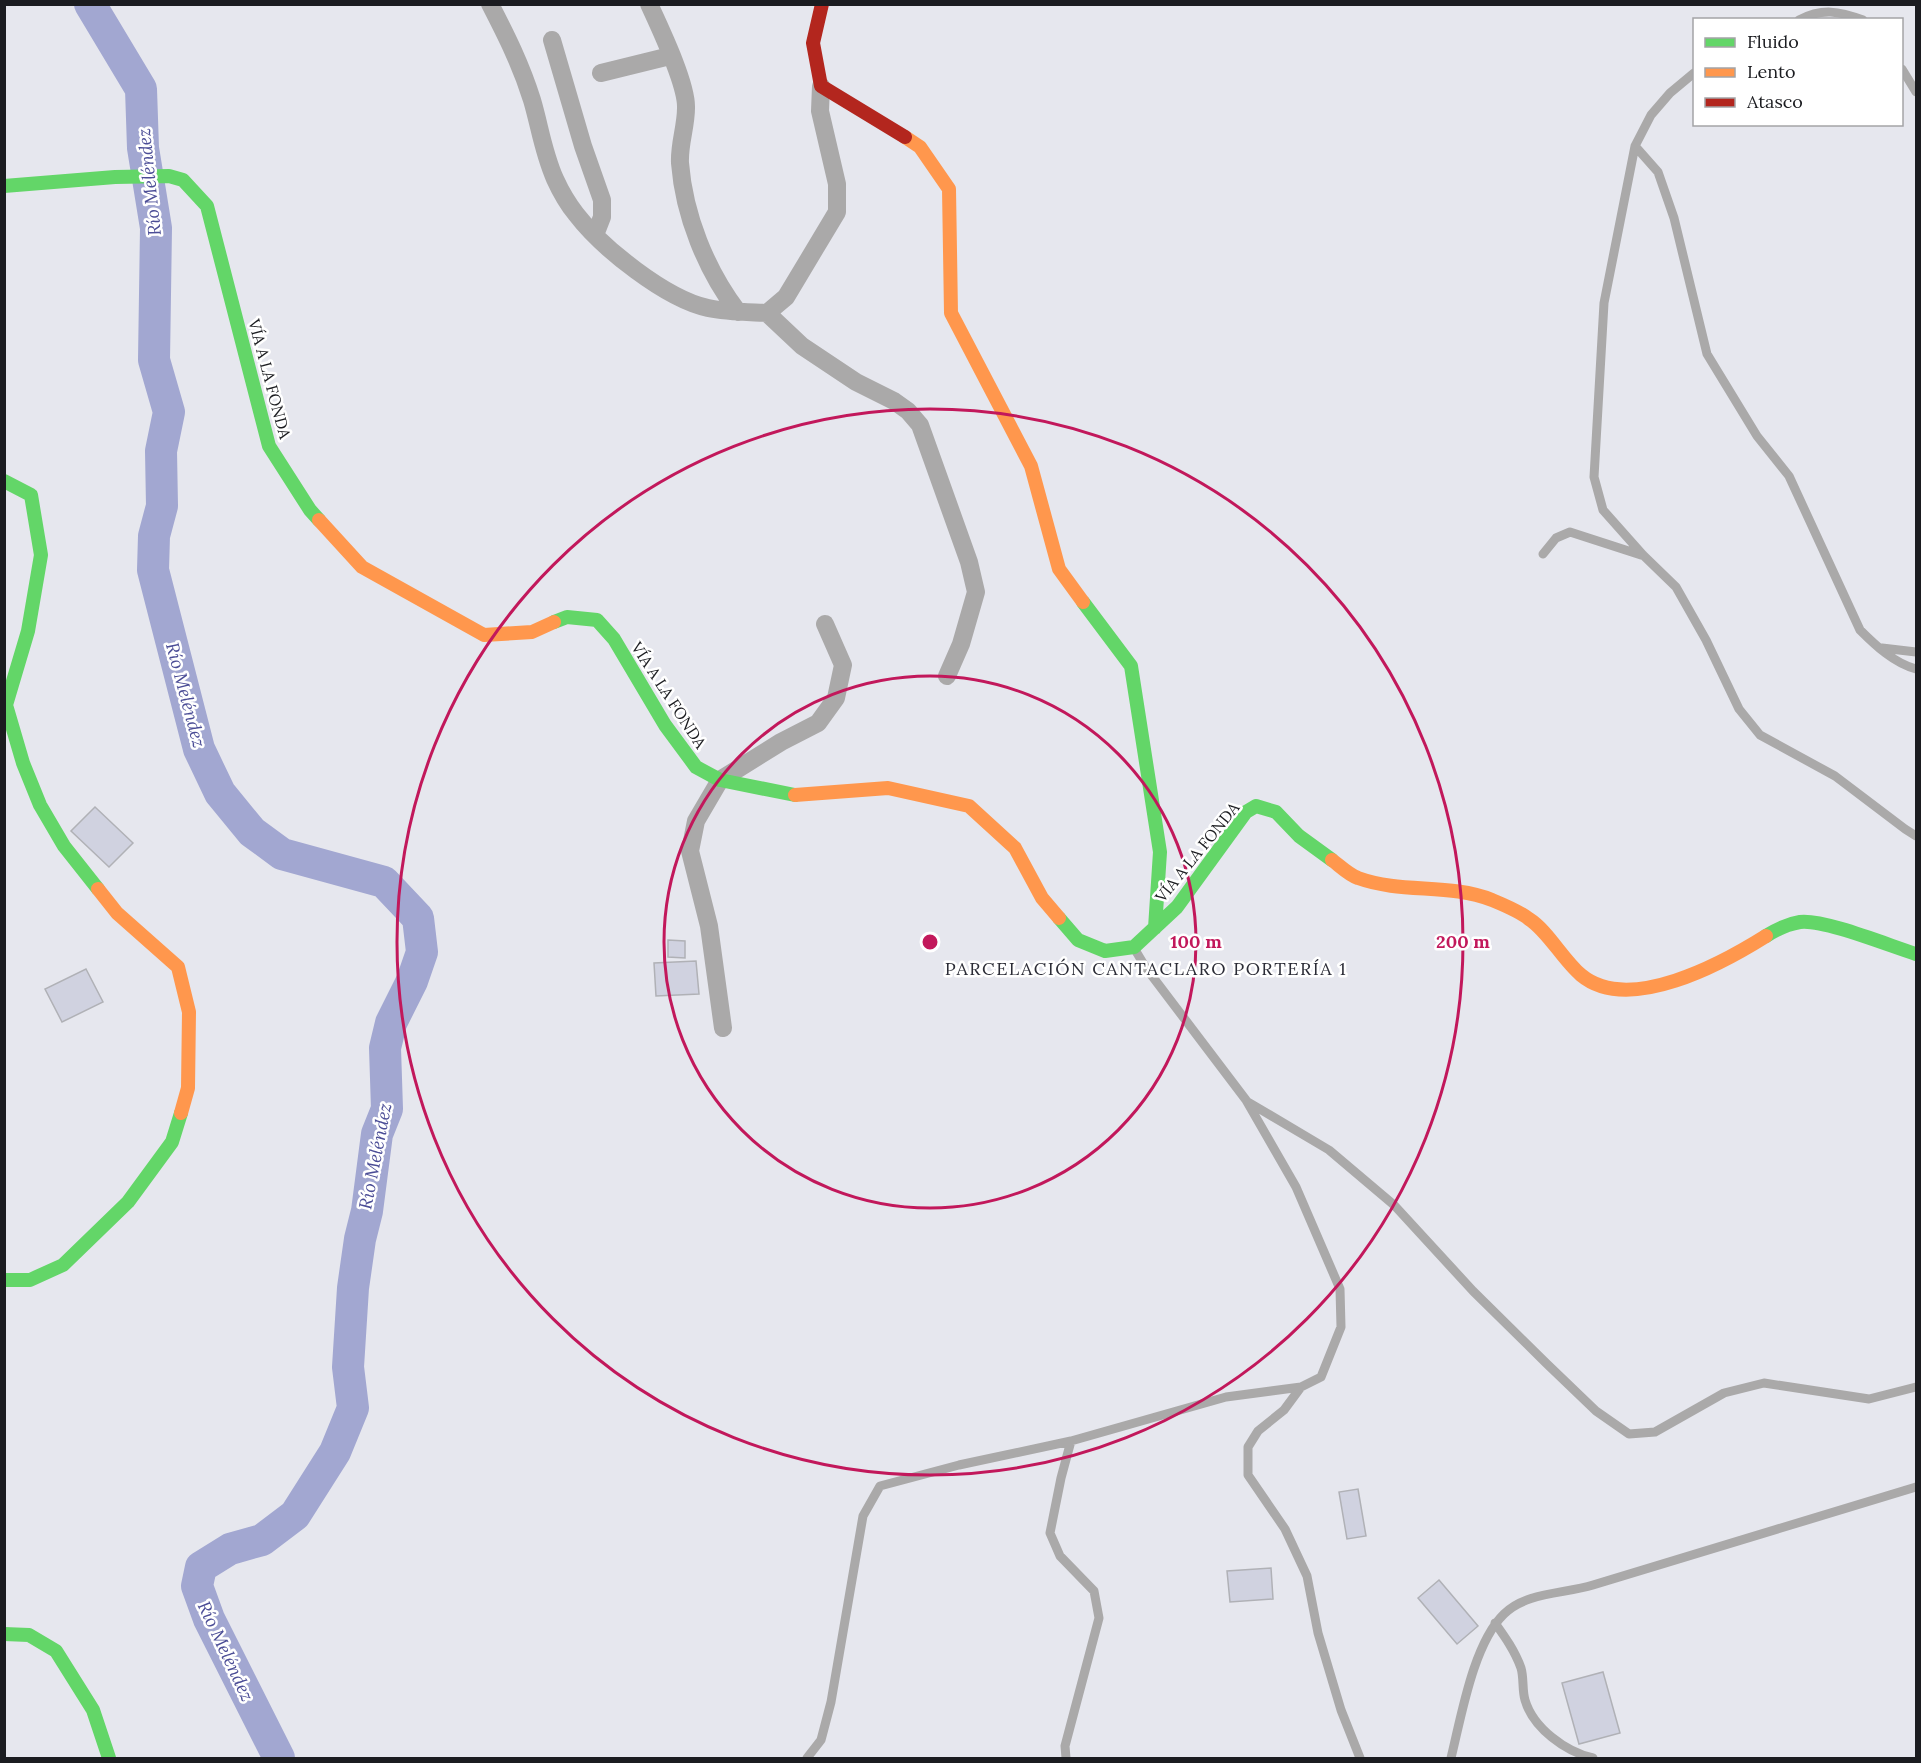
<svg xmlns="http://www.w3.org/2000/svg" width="1921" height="1763" viewBox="0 0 1921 1763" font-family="Lora,serif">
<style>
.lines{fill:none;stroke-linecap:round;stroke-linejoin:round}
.river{stroke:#a2a7d1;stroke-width:32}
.building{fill:#d0d2e0;stroke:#b0b1b6;stroke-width:1.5}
.lane{stroke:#aaa9a9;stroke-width:9}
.street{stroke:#aaa9a9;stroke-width:18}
.fast{stroke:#63d668;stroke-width:14}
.slow{stroke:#ff974d;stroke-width:14}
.jam{stroke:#b3261e;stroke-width:14}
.ring{fill:none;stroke:#c2185b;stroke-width:3}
.labels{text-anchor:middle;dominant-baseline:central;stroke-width:5;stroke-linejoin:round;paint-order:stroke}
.street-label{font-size:16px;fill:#1b1c20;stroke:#fff}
.water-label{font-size:18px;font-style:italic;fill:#4b4d96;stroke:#fff}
.neighbourhood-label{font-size:18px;letter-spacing:1.5px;fill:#2b2c36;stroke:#fff}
.centre{fill:#c2185b;stroke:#fff;stroke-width:3}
.ring-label{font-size:18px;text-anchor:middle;font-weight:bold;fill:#c2185b;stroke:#fff;stroke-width:5;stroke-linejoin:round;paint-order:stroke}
</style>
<rect width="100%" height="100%" fill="#e6e7ee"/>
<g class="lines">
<!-- river -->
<path class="river" d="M90 4 141 89 143 148 156 228 154 360 169 412 161 451 162 506 154 536 153 570 199 749 220 793 252 832 282 854 384 882 418 918 422 952 412 981 391 1023 385 1048 387 1109 377 1134 367 1211 360 1239 353 1288 348 1367 353 1408 335 1452 295 1515 262 1540 230 1549 201 1567 197 1586 209 1619 279 1758"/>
</g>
<!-- building -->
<path class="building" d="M95 807 133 843 109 867 71 831Z
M668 940 685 941V958L668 957Z
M696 961 699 994 656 996 654 963Z
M86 969 103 1002 62 1022 45 989Z
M1358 1489 1366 1536 1347 1539 1339 1492Z
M1271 1568 1273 1599 1230 1602 1227 1571Z
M1439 1580 1478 1626 1457 1644 1418 1598Z
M1603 1672 1620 1733 1579 1744 1562 1683Z"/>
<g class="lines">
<!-- lane -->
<path class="lane" d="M1799 20C1822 8 1839 11 1863 20
M1902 69 1916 92
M1694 73 1670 93 1651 115 1635 146 1604 303 1594 477 1603 510 1643 555 1676 587 1706 640 1739 709 1760 735 1835 776 1905 829 1916 836
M1635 146 1658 172 1674 218 1707 354 1757 436 1789 476 1860 630C1876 646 1894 663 1916 669
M1543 554 1556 538 1570 532 1641 555
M1882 648 1916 652
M1248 1102 1329 1150 1394 1205 1473 1291 1546 1363 1596 1411 1629 1434 1655 1432 1724 1393 1764 1383 1869 1399 1916 1387
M1301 1387 1284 1410 1258 1431 1248 1447V1475L1285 1529 1307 1576 1318 1633 1341 1710 1360 1758
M1495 1623C1505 1637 1515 1651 1521 1668 1524 1678 1522 1690 1525 1700 1533 1728 1566 1752 1593 1758
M807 1758 821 1740 831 1702 863 1516 880 1486 959 1465 1071 1441 1226 1397 1301 1387 1321 1377 1341 1327 1340 1289 1296 1187 1246 1100 1146 968 1134 948
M1066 1758 1065 1746 1099 1618 1094 1591 1060 1556 1050 1533 1061 1478 1071 1441
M1451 1758C1461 1718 1473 1644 1504 1614 1526 1592 1564 1594 1593 1585 1701 1552 1809 1519 1916 1487"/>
<!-- street -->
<path class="street" d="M490 4C507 37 521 65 532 100 540 127 543 152 555 179 560 190 568 204 576 214 602 248 666 299 708 308 727 312 748 312 767 313L786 297 837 212V184L820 111 821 86
M649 4C660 28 687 84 686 108 686 127 679 144 680 163 684 215 706 270 738 312
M552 40 583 146 602 200V217L595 235
M601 73 670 56
M767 313 802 346 856 382 894 401 908 411 920 425 969 562 976 592 961 644 947 676
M723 1028 709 926 690 851 696 821 720 780 781 742 818 723 836 698 843 665 825 624"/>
<!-- fast -->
<path class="fast" d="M4 186 115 177 169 176 183 180 207 206 269 446 310 510 319 520
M4 481 31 495 41 555 28 631 6 705 23 763 40 805 64 846 98 889
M1083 602 1131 666 1160 852 1155 928
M554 622 567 617 597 620 614 639 665 725 696 767 720 780 795 795
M1059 918 1078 940 1105 951 1134 947 1177 907 1246 812 1256 806 1276 812 1299 836 1332 860
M1766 936C1777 929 1787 924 1800 922 1824 919 1890 946 1916 954
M4 1280H30L63 1265 128 1202 172 1142 181 1113
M4 1634 29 1635 56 1651 93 1710 109 1758"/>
<!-- slow -->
<path class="slow" d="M905 137 920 147 949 189 951 313 1031 466 1059 569 1083 602
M319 520 362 567 484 635 532 632 554 622
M795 795 888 788 969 806 1015 848 1042 898 1059 918
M1332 860C1340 866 1349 875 1358 878 1402 894 1449 883 1492 900 1504 905 1519 911 1529 919 1548 931 1563 960 1581 975 1629 1015 1723 963 1766 936
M98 889 117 913 178 967 189 1012 188 1088 181 1113"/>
<!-- jam -->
<path class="jam" d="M822 4 813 43 821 86 905 137"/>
</g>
<!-- distance rings -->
<g class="ring">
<circle cx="930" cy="942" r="266"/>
<circle cx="930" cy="942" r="533"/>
</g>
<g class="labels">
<!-- street labels -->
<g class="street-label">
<text transform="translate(270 379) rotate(75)">VÍA A LA FONDA</text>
<text transform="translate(669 695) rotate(57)">VÍA A LA FONDA</text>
<text transform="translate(1197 852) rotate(-51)">VÍA A LA FONDA</text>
</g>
<!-- water labels -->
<g class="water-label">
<text transform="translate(149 182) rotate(-96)">Río Meléndez</text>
<text transform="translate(186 695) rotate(75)">Río Meléndez</text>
<text transform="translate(375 1156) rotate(-79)">Río Meléndez</text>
<text transform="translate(226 1651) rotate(65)">Río Meléndez</text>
</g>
<!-- neighbourhood labels -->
<g class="neighbourhood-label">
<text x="1146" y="968">PARCELACIÓN CANTACLARO PORTERÍA 1</text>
</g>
</g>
<circle cx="930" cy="942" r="9" class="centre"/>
<g class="ring-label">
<text x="1196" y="948">100 m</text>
<text x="1463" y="948">200 m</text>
</g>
<!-- border -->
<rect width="1921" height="1763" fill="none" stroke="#1b1c20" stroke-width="12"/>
<!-- legend -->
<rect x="1693" y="18" width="210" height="108" fill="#ffffff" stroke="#a4a4a6" stroke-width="1.5"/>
<rect x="1705" y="38" width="30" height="9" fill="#63d668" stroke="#a4a4a6" stroke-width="1.5"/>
<text x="1747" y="48" font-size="18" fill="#1b1c20">Fluido</text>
<rect x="1705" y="68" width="30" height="9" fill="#ff974d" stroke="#a4a4a6" stroke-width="1.5"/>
<text x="1747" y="78" font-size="18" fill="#1b1c20">Lento</text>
<rect x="1705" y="98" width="30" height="9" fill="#b3261e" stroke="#a4a4a6" stroke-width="1.5"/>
<text x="1747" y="108" font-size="18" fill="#1b1c20">Atasco</text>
</svg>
